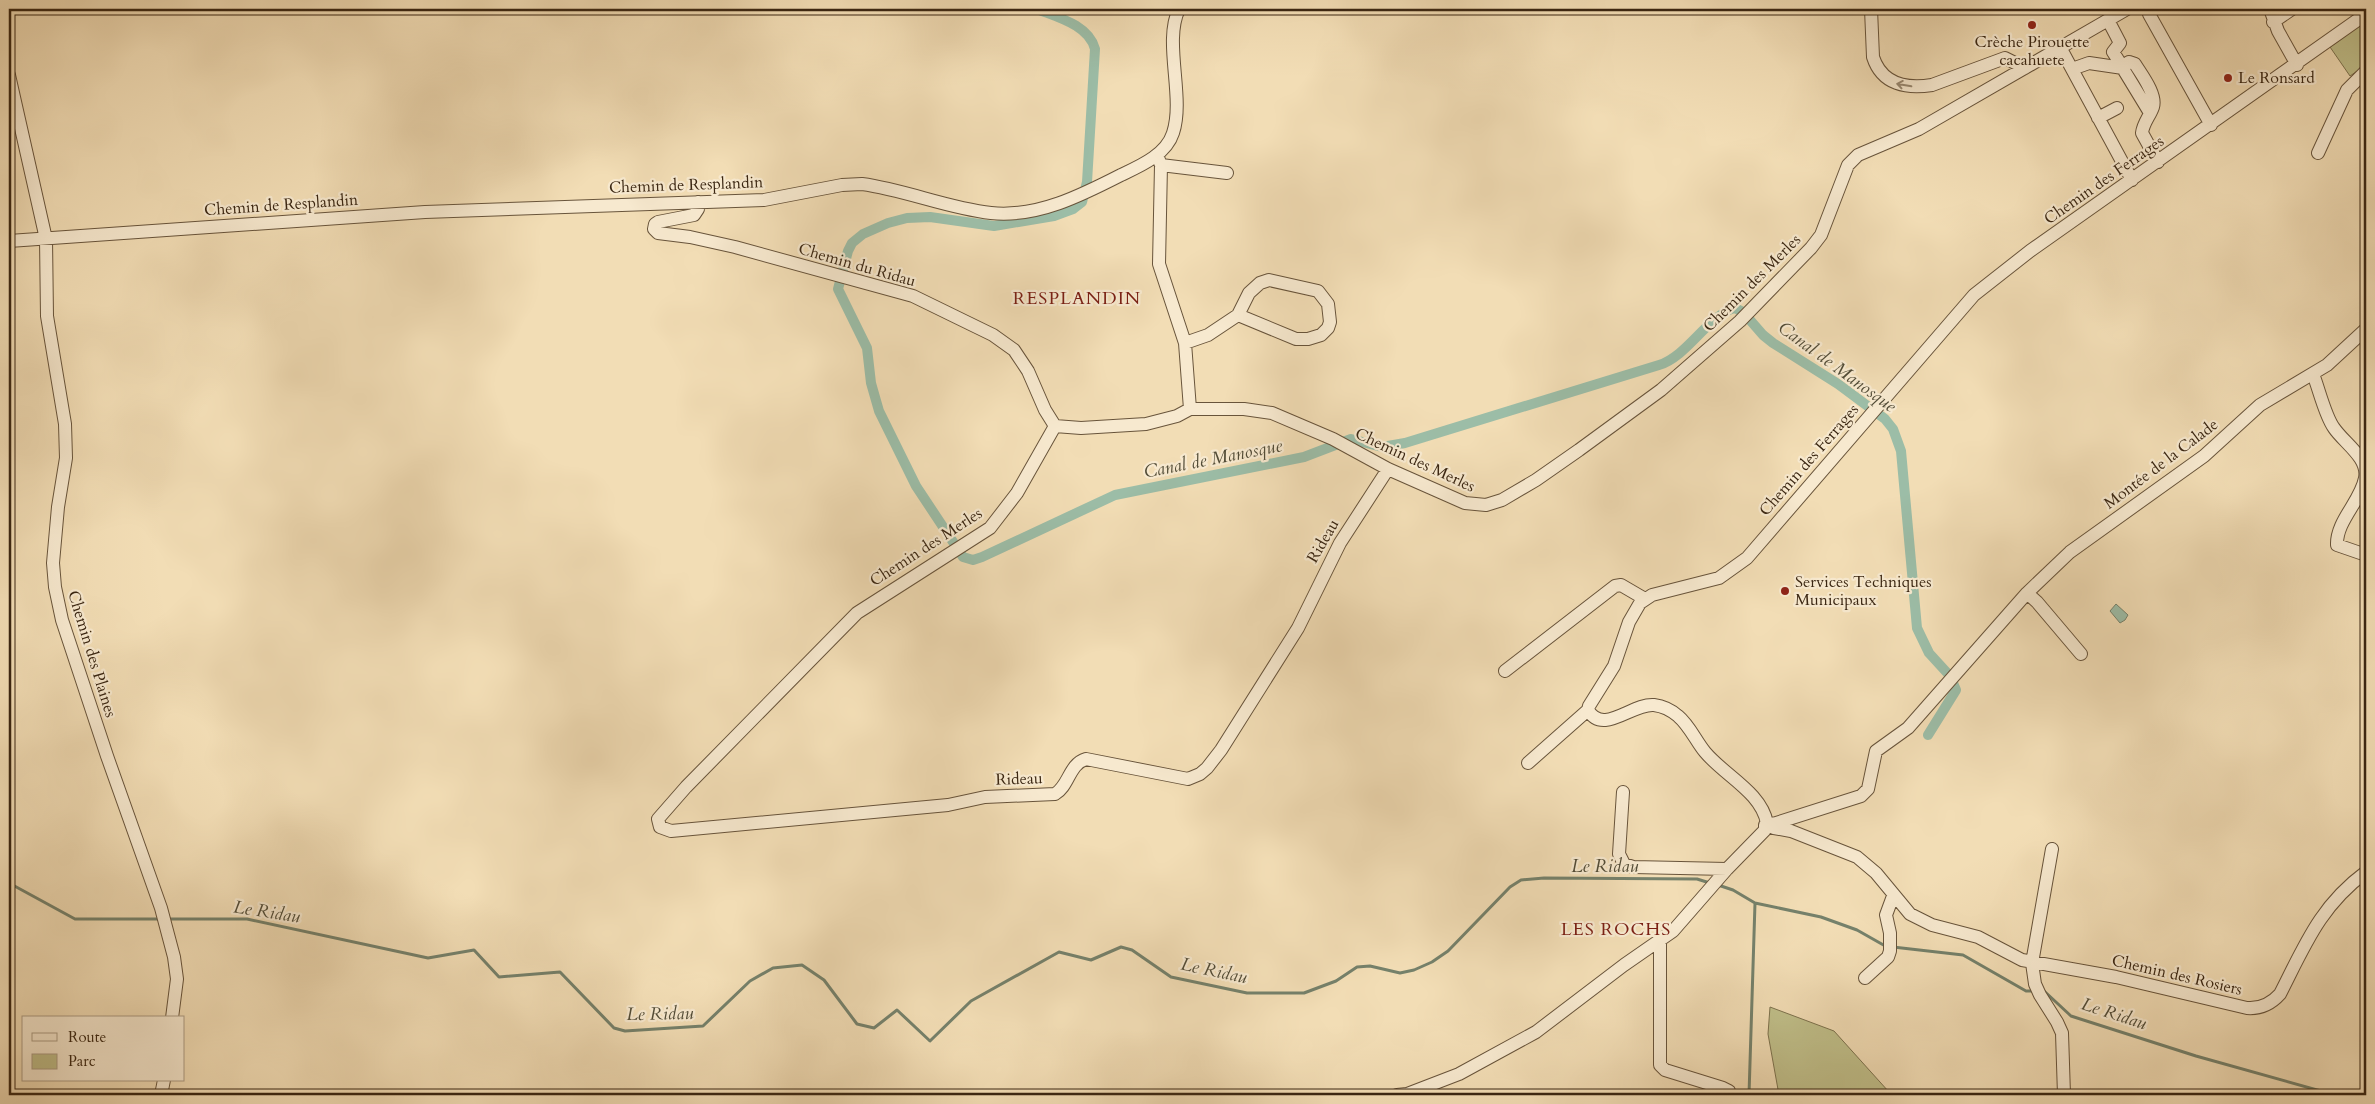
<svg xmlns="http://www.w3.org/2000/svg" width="2375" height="1104" viewBox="0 0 2375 1104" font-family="Cardo,serif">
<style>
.green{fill:#c0bf8a;stroke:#7d724e}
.water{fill:#9cbda7;stroke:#75816b}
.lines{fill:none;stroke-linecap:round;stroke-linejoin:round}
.stream{stroke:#75816b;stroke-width:3}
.canal{stroke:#9cbda7;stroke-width:10}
.minor-casing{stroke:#68543b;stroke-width:14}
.minor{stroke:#f7e9cf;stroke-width:12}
.oneway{stroke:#988870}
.poi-dot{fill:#8f2418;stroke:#f7e9cf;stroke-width:2}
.labels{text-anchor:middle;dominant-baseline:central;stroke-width:4.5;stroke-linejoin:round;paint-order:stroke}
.poi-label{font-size:16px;fill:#3a2612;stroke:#f7e9cf;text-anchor:start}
.street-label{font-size:16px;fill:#3a2612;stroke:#f7e9cf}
.neighbourhood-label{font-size:18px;letter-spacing:1px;fill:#7a1f14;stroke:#f7e9cf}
.water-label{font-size:18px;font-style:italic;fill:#524c37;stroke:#f7e9cf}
</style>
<rect width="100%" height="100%" fill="#f2ddb5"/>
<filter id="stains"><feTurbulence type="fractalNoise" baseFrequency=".004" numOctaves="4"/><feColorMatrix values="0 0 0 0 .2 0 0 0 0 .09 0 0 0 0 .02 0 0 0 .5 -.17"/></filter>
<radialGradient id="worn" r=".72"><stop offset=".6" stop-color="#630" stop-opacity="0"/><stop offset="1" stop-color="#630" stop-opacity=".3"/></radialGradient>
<!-- green -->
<path class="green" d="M2366 21V65L2350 76 2330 47Z
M1770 1007 1834 1031 1889 1092 1888 1095H1779L1768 1034Z"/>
<!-- water -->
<path class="water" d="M2116 604 2128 615 2125 620 2120 623 2110 611Z"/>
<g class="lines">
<!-- stream -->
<path class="stream" d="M9 883 75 919H160
M1718 885 1733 890 1755 903 1821 917 1857 930 1887 947
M169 919H247L428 958 474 950 499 977 560 972 614 1028 625 1031 703 1026 750 981 773 968 802 965 824 980 857 1024 874 1028 897 1010 930 1041 971 1001 1059 952 1091 960 1121 947 1132 950 1171 977 1247 993H1304L1336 981 1357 967 1370 966 1400 973 1414 970 1432 962 1448 951 1510 887 1521 880 1544 878 1697 879 1710 883
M1893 947 1963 955 2026 991H2034
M2043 990 2071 1016 2196 1056 2335 1095
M1749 1095 1755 903"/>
<!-- canal -->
<path class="canal" d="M1037 9C1057 17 1089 25 1095 49L1087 182 1082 202 1073 209 1054 216 994 226 930 217 907 218 888 223 863 234 852 243 848 251 838 289 867 348 871 383 879 411 916 486 963 557 973 560 982 557 1115 495 1304 457 1351 439 1382 447 1405 443 1659 365C1688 356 1708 315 1735 308L1743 312 1763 335 1773 343 1838 384 1885 419 1893 429 1901 451 1917 628 1929 653 1950 676 1956 690 1928 735"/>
<defs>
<path id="minor" d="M1871 9 1873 57C1882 85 1907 89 1932 85L2005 58 2025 68
M2270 9 2278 31 2297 65
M2149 14 2211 125
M2108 20 2120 43 2113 52 2122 66
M2273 22 2292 9
M2060 47 2132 180
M2072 69 2089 63 2123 68
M9 75 46 239 47 316 65 424 66 458 58 507 53 563 55 587 62 620 107 756 161 908 174 957 177 979 172 1018
M2150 113 2122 67 2129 62 2135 64C2141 74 2157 94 2153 107 2150 116 2143 123 2142 133L2158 162
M2098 118 2117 108
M2318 153 2347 90 2366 71
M1157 155 1161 165 1159 264 1185 343 1190 409
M1161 165 1227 173
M698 202V209L694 215 658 222 655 224 654 229 658 233 690 237 735 247 913 296 993 335 1014 350 1028 371 1045 410 1055 426
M9 241 425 212 764 200 842 185 862 184C906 190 947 208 991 213 1037 218 1082 195 1121 175 1140 166 1166 155 1173 133 1185 97 1163 42 1179 9
M1185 343 1208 335 1238 315 1249 293 1260 283 1269 280 1318 291 1328 304 1330 322 1328 328 1321 335 1308 339H1296L1238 315
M2313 374C2319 389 2325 416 2334 428 2344 443 2369 458 2365 478 2361 501 2336 521 2337 545L2366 555
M1388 469 1340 543 1298 628 1221 750 1207 768 1200 774 1188 779 1086 759C1069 764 1069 786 1055 794L985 797 948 805 671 831 660 827 658 819 686 787 857 613 990 528 1017 493 1055 426 1081 428 1146 424 1177 416 1190 409H1244L1272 413 1333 439 1388 469 1465 503 1486 505 1502 500 1536 480 1579 450 1661 390 1740 321 1811 248 1821 235 1848 165 1858 155 1919 129 2127 9
M2027 593 2037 602 2081 654
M1505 671 1615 586 1621 585 1645 599
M1528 763 1588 710
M1623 792 1619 854 1624 864 1633 867 1727 869
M1767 823C1761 792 1725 776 1705 752 1696 741 1689 725 1678 716 1671 710 1662 706 1654 705 1632 703 1603 736 1588 710L1589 706 1614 666 1629 622 1640 603 1652 595 1719 578 1747 558 1974 295 2030 251 2366 14
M1774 828 1791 831 1857 857 1876 873 1910 914 1932 925 1978 937 2022 960 2116 977 2247 1008C2260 1009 2271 1004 2280 994 2305 945 2320 906 2366 872
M1765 829V825L1768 823 1773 824 1861 796 1868 789 1876 751 1908 728 2027 593 2070 552 2204 456 2260 405 2327 365 2366 329
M2052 849 2032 963 2035 984 2040 995 2057 1022 2062 1033 2064 1095
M1660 942V1065L1665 1070 1723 1088 1729 1091 1730 1095
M1865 978 1888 957 1890 951V933L1886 915 1893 896
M161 1095 164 1080
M1397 1095 1407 1094 1459 1074 1536 1032 1624 965 1673 931 1727 869 1765 830"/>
</defs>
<!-- minor casing -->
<use href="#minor" class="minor-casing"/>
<!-- minor -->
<use href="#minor" class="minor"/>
</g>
<!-- one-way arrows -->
<defs><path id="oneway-shaft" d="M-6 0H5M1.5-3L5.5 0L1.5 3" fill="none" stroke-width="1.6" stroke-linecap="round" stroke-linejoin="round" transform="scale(1.25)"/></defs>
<use class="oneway" href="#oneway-shaft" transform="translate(1904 85) rotate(-170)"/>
<!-- markers -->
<g class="poi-dot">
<circle cx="2032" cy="25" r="5"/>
<circle cx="2228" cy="78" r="5"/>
<circle cx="1785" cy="591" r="5"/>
</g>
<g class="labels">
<!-- poi labels -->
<g class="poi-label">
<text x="2032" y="42" text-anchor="middle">Crèche Pirouette<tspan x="2032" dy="18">cacahuete</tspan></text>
<text x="2238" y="78">Le Ronsard</text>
<text x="1795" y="582">Services Techniques<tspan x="1795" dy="18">Municipaux</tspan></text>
</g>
<!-- street labels -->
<g class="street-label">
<text transform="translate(2104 180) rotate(-35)">Chemin des Ferrages</text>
<text transform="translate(686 185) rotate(-2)">Chemin de Resplandin</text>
<text transform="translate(281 205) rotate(-4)">Chemin de Resplandin</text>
<text transform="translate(857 265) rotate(16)">Chemin du Ridau</text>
<text transform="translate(1752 283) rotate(-45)">Chemin des Merles</text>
<text transform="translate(1415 460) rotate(25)">Chemin des Merles</text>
<text transform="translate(1809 460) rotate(-49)">Chemin des Ferrages</text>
<text transform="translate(2161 464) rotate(-37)">Montée de la Calade</text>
<text transform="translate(1323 541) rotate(-60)">Rideau</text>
<text transform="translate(926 547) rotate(-33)">Chemin des Merles</text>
<text transform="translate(92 654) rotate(73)">Chemin des Plaines</text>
<text transform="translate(1019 779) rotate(-2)">Rideau</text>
<text transform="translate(2177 975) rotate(13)">Chemin des Rosiers</text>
</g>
<!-- neighbourhood labels -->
<g class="neighbourhood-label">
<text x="1077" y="298">RESPLANDIN</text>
<text x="1616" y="929">LES ROCHS</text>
</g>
<!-- water labels -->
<g class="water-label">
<text transform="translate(1837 367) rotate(36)">Canal de Manosque</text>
<text transform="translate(1213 459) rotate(-11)">Canal de Manosque</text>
<text x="1605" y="866">Le Ridau</text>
<text transform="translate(267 912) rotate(9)">Le Ridau</text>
<text transform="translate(1214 971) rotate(12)">Le Ridau</text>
<text transform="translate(660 1014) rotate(-1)">Le Ridau</text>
<text transform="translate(2114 1014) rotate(18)">Le Ridau</text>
</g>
</g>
<!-- margin -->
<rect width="2375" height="1104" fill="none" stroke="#f2ddb5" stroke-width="30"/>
<rect x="10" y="10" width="2355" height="1084" fill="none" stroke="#3a2612" stroke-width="2.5"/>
<rect x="15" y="15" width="2345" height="1074" fill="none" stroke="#3a2612"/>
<!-- legend -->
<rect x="22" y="1016" width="162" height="65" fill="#f7e9cf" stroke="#ab9b83"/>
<rect x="32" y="1033" width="25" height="8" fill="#f7e9cf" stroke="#ab9b83"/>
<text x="68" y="1042" font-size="15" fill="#3a2612">Route</text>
<rect x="32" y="1054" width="25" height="15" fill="#c0bf8a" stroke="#ab9b83"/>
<text x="68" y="1066" font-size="15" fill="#3a2612">Parc</text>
<rect width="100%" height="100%" filter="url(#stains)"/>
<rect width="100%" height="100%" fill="url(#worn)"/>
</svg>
